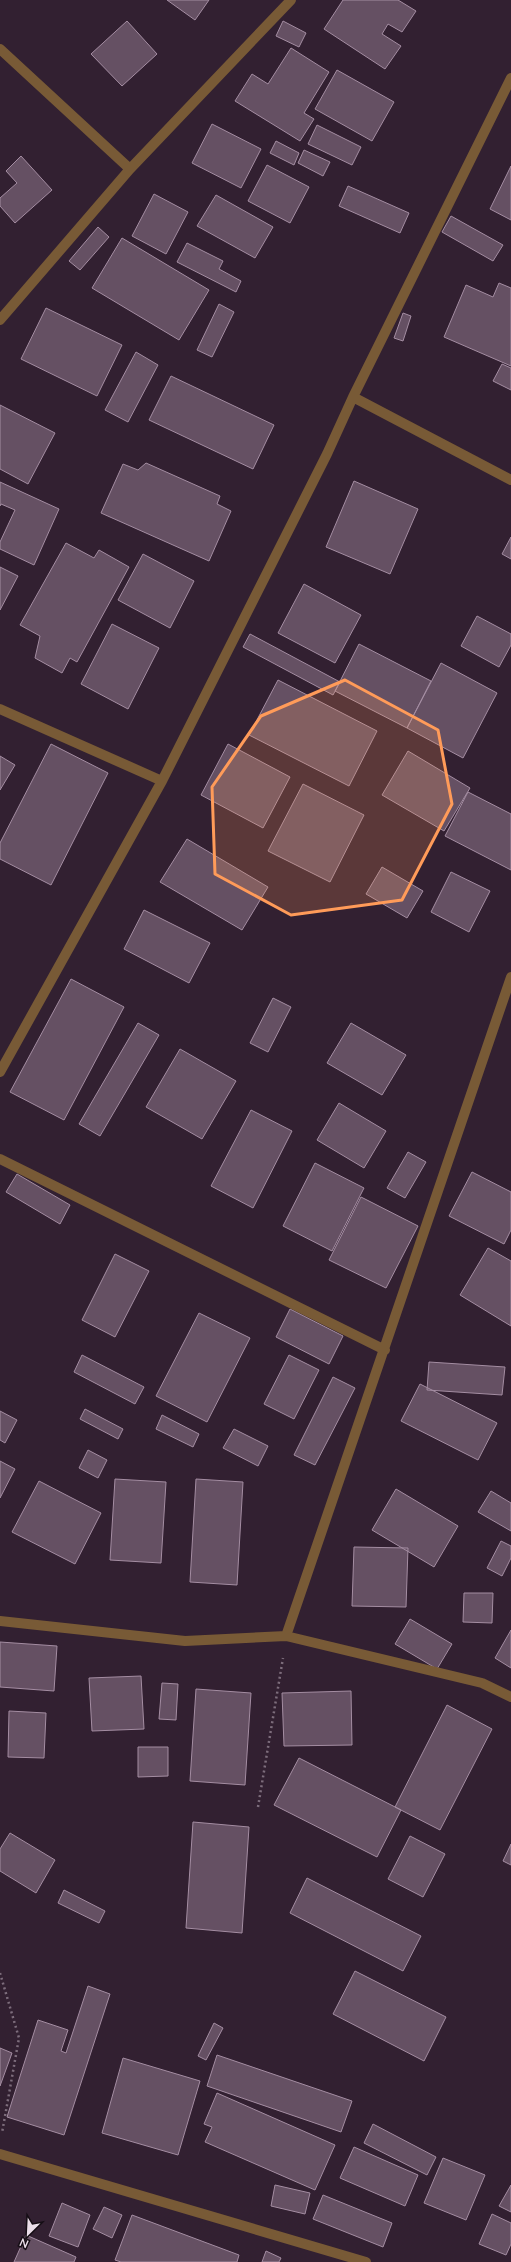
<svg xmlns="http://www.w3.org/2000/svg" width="511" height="2262" viewBox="0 0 511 2262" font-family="Lato,sans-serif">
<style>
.building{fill:#655063;stroke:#a48da2}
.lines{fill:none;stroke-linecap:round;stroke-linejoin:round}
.path{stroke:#7d6d7c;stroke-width:2.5;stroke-dasharray:2 3;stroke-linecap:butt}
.street{stroke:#785a36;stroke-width:10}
.marked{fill:#ff9b59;fill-opacity:0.2;stroke:#ff9b59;stroke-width:3;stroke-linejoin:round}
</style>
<rect width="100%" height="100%" fill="#322031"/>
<!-- building -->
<path class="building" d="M167 0H209L195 20Z
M343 0H398L416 11 402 32 388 24 382 34 401 46 385 69 324 29Z
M127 21 157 54 122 86 91 54Z
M283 21 306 33 299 47 276 36Z
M291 48 329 72 304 113 314 119 300 141 235 101 252 74 268 84Z
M337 70 394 102 372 141 315 109Z
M212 124 261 149 241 188 192 163Z
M317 125 361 147 352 165 308 144Z
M276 141 299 153 294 165 270 153Z
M304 150 330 162 323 176 298 163Z
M21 156 52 190 15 223 0 206V198L17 183 6 171Z
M267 165 309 187 290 223 248 201Z
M511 166V220L490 209Z
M348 186 409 213 400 233 339 206Z
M154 194 188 212 166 254 132 236Z
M216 195 273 227 255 258 197 226Z
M451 216 503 245 493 261 442 232Z
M98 227 109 237 80 270 69 261Z
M122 238 209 290 179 340 92 288Z
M187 243 223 261 219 269 241 281 236 292 177 262Z
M499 283 511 288V366L444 337 466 285 493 297Z
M219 304 234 312 212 357 197 350Z
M46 308 122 345 97 396 21 359Z
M403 313 411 316 403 341 394 338Z
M136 352 158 365 128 422 105 410Z
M502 364 511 368V390L493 381Z
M171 376 274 425 253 469 149 420Z
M0 405 55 433 28 484 0 469Z
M146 463 220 496 217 504 231 511 209 561 101 513 123 464 138 470Z
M354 481 418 509 390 574 326 547Z
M0 482 59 509 34 565 0 549V542L15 510 1 504 0 506Z
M511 537V559L502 554Z
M66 543 94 558 99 550 129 567 77 662 70 658 62 673 35 658 40 636 20 625Z
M143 554 194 581 170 628 118 600Z
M0 567 18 576 0 610Z
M304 584 361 615 335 663 278 633Z
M477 616 511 634V645L499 667 461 646Z
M112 624 159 648 128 709 81 684Z
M250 634 340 682 333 695 243 647Z
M359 644 431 681 407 728 335 691Z
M441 663 497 693 463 758 407 728Z
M278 680 377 731 349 786 249 735Z
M51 744 108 773 51 885 0 859V843Z
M228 744 290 777 263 828 201 795Z
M408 751 470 788 444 831 382 795Z
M0 756 15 765 0 790Z
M303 784 364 815 330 882 268 851Z
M468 792 511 814V870L445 836Z
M187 839 268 887 242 930 160 882Z
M382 867 423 891 407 918 366 894Z
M451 872 490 891 469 932 431 912Z
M144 910 210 943 189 983 124 949Z
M71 979 124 1007 64 1120 10 1092Z
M273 998 291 1007 268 1052 250 1043Z
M138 1023 159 1035 100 1136 79 1124Z
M351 1023 406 1055 382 1095 327 1063Z
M180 1049 236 1081 202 1139 146 1107Z
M339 1103 386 1131 364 1168 317 1140Z
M251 1110 292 1131 253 1208 211 1186Z
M408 1152 426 1162 405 1198 387 1188Z
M315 1163 364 1188 332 1251 283 1226Z
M472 1172 511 1192V1230L504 1244 449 1216Z
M17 1174 70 1205 60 1224 6 1192Z
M361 1197 418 1226 386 1288 329 1260Z
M488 1248 511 1261V1326L460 1295Z
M115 1254 149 1271 115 1337 82 1320Z
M290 1309 343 1336 329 1364 276 1337Z
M199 1313 250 1338 207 1422 156 1396Z
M82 1355 144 1387 135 1404 74 1372Z
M289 1355 319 1370 294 1419 264 1404Z
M429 1362 505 1367 502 1395 427 1390Z
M333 1377 355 1388 315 1465 294 1455Z
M420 1384 497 1423 478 1460 401 1421Z
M85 1409 123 1429 118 1439 80 1419Z
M0 1411 17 1420 5 1443 0 1440Z
M162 1415 199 1434 193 1447 156 1429Z
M234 1429 268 1446 258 1466 223 1448Z
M88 1450 107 1460 98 1478 79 1468Z
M0 1461 15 1469 0 1498Z
M115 1479 166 1482 161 1563 110 1560Z
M196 1479 243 1482 237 1585 190 1582Z
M39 1481 101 1513 75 1564 12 1532Z
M396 1489 458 1526 434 1567 372 1530Z
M491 1491 511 1503V1531L478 1512Z
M501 1541 511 1546V1558L502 1576 487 1568Z
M354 1547 408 1548 406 1607 352 1606Z
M464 1593H493L492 1623 463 1622Z
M410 1619 452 1644 437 1669 395 1644Z
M511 1630V1668L495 1658Z
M0 1642 57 1646 54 1691 0 1687Z
M141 1676 144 1729 92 1731 89 1678Z
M162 1683 178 1684 176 1720 159 1719Z
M196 1689 251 1693 245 1785 190 1781Z
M351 1691 352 1745 284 1746 282 1693Z
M447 1705 492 1729 440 1830 395 1807Z
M9 1711 46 1713 44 1758 8 1757Z
M138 1747H168V1776L138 1777Z
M299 1758 401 1810 377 1857 274 1805Z
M193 1822 249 1827 242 1933 186 1928Z
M10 1833 55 1860 36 1893 0 1871V1849Z
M410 1836 445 1854 423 1897 388 1879Z
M511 1844V1865L503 1861Z
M307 1878 421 1936 403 1971 290 1913Z
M64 1890 105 1911 99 1923 58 1903Z
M355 1971 446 2017 424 2061 333 2014Z
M88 1986 110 1994 64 2135 7 2117 38 2020 68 2030 61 2051 66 2053Z
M214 2023 223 2028 206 2060 198 2056Z
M0 2048 12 2053 0 2086Z
M217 2055 352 2101 341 2132 207 2086Z
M123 2058 200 2081 178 2155 102 2133Z
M217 2093 335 2145 315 2190 205 2142 212 2127 204 2124Z
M373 2124 436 2157 427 2175 364 2143Z
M354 2147 418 2175 405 2206 340 2178Z
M443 2158 485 2175 466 2220 424 2203Z
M275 2185 310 2193 305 2214 271 2206Z
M511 2185V2212L499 2206Z
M323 2195 392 2223 383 2247 313 2219Z
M62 2203 90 2215 78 2247 49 2236Z
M104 2207 122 2215 112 2238 93 2229Z
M492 2214 511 2223V2244L506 2255 479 2244Z
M132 2215 239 2255 237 2262H121L115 2260Z
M26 2235 76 2257 74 2262H14Z
M266 2251 281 2258 279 2262H262Z"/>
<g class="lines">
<!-- path -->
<path class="path" d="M258 1807 283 1658
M0 1973 19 2038 2 2133"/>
<!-- street -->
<path class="street" d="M0 49 130 169
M0 320 130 169 291 0
M353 397 511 480
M0 709 162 781
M0 1072 162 781 327 454 353 397 511 78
M0 1159 385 1350
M0 1621 185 1641 286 1636 482 1683 511 1697
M286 1636 511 977
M0 2154 366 2262"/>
</g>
<!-- marked area -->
<path class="marked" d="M345 680 438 730 452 804 402 900 291 915 215 874 212 787 261 716Z"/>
<!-- north arrow -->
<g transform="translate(28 2234) rotate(204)" stroke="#150d14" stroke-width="3" paint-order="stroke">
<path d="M0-3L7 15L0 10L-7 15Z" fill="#ebdee9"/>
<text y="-6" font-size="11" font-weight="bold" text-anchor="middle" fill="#ebdee9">N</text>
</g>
</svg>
